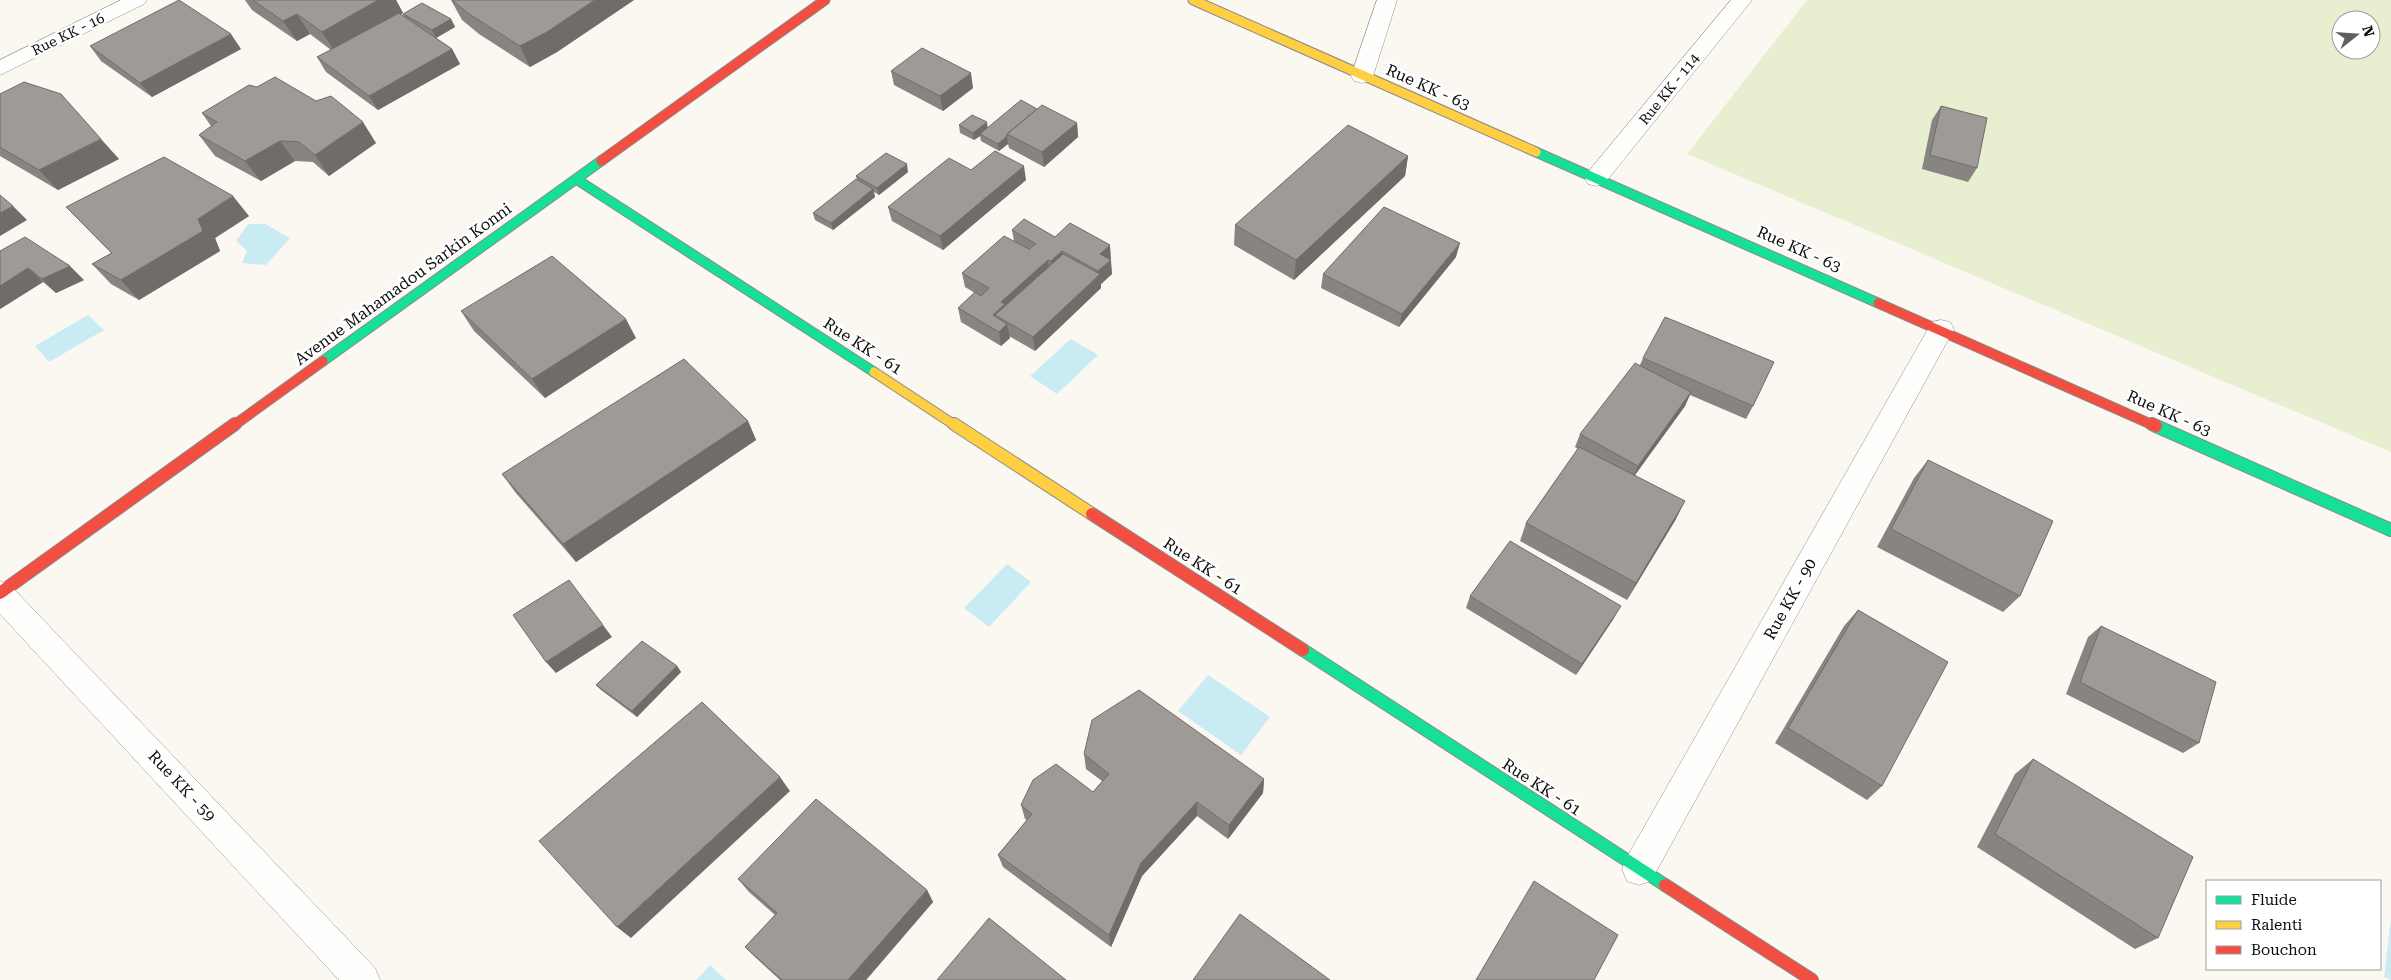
<svg xmlns="http://www.w3.org/2000/svg" width="2391" height="980" viewBox="0 0 2391 980" font-family="'Roboto Serif',serif">
<style>
.green{fill:#e8efd1;fill-rule:evenodd}
.water{fill:#c9ecf4}
.lines{fill:none;stroke-linecap:round;stroke-linejoin:round}
.street-casing{stroke:#949290;stroke-width:1}
.fast-far1-casing{stroke:#8b8986;stroke-width:11}
.fast-casing{stroke:#8b8986;stroke-width:14}
.slow-far1-casing{stroke:#8b8986;stroke-width:11}
.slow-casing{stroke:#8b8986;stroke-width:14}
.jam-far1-casing{stroke:#8b8986;stroke-width:11}
.jam-casing{stroke:#8b8986;stroke-width:14}
.street{fill:#fefefd;fill-rule:evenodd}
.fast-far1{stroke:#16e098;stroke-width:9}
.fast{stroke:#16e098;stroke-width:12}
.slow-far1{stroke:#ffcf43;stroke-width:9}
.slow{stroke:#ffcf43;stroke-width:12}
.jam-far1{stroke:#f24e42;stroke-width:9}
.jam{stroke:#f24e42;stroke-width:12}
.wall{fill:#888482}
.shaded-wall{fill:#6f6c6a}
.building{fill:#9e9a97;stroke:#6f6c6a}
.labels{text-anchor:middle;dominant-baseline:central;stroke-width:5;stroke-linejoin:round;paint-order:stroke}
.far-street-label{font-size:14px;fill:#0d0d0d;stroke:#fff}
.street-label{font-size:16px;fill:#0d0d0d;stroke:#fff}
</style>
<rect width="100%" height="100%" fill="#fbf7f1"/>
<!-- green -->
<path class="green" d="M1807 0H2391V452L1687 154ZM2341 20H2371V50H2341Z"/>
<!-- water -->
<path class="water" d="M248 224H265L290 238 266 265 242 263 247 251 236 241Z
M88 315 104 330 49 362 35 346Z
M1071 339 1098 355 1057 394 1030 376Z
M1007 564 1031 582 989 627 964 608Z
M1208 675 1270 717 1241 755 1178 711Z
M2391 918V980L2384 977Z
M710 965 726 980H696Z"/>
<g class="lines">
<defs>
<path id="street" d="M121 0H147L144 4 0 75V60Z
M1377 0H1397L1373 76 1370 81 1362 83 1354 81 1351 76Z
M1731 0H1752L1604 184 1596 186 1588 184 1585 178 1588 172Z
M1941 320 1950 322 1954 329 1651 881 1639 885 1627 881 1622 869 1627 857 1932 322Z
M0 581 10 585 375 968 380 980H339L0 614Z"/>
<path id="fast-far1" d="M1536 152 1878 303
M576 179 874 372
M323 361 601 161"/>
<path id="fast" d="M2156 426 2391 530
M1303 650 1665 885"/>
<path id="slow-far1" d="M1193 0 1536 152
M874 372 956 426"/>
<path id="slow" d="M954 424 1092 514"/>
<path id="jam-far1" d="M601 161 825 0
M1878 303 2155 426
M233 426 323 361"/>
<path id="jam" d="M2152 424 2156 426
M1092 514 1303 650
M0 593 235 424
M1665 885 1812 980"/>
</defs>
<!-- street casing -->
<use href="#street" class="street-casing"/>
<!-- fast-far1 casing -->
<use href="#fast-far1" class="fast-far1-casing"/>
<!-- fast casing -->
<use href="#fast" class="fast-casing"/>
<!-- slow-far1 casing -->
<use href="#slow-far1" class="slow-far1-casing"/>
<!-- slow casing -->
<use href="#slow" class="slow-casing"/>
<!-- jam-far1 casing -->
<use href="#jam-far1" class="jam-far1-casing"/>
<!-- jam casing -->
<use href="#jam" class="jam-casing"/>
<!-- street -->
<use href="#street" class="street"/>
<!-- fast-far1 -->
<use href="#fast-far1" class="fast-far1"/>
<!-- fast -->
<use href="#fast" class="fast"/>
<!-- slow-far1 -->
<use href="#slow-far1" class="slow-far1"/>
<!-- slow -->
<use href="#slow" class="slow"/>
<!-- jam-far1 -->
<use href="#jam-far1" class="jam-far1"/>
<!-- jam -->
<use href="#jam" class="jam"/>
</g>
<!-- wall -->
<path class="wall" d="M245 0H396L403 13 401 14 404 17 403 14 451 19 455 27 436 38 452 49 460 64 378 110 326 72 317 57 331 50 310 34 297 41 252 10Z
M451 0H634L557 52 530 67 479 34 462 20Z
M90 46 241 49 152 97 101 61Z
M891 71 973 88 943 111 894 85Z
M0 94 119 159 58 190 0 156Z
M1941 106 1977 168 1968 182 1922 169 1932 120Z
M1037 109 1077 123 1078 137 1044 167 1009 148 1008 144 999 151 981 141 980 136 974 140 960 133 959 125 987 128Z
M202 113 376 143 329 176 313 162 295 161 261 181 215 156 199 135 211 126Z
M1408 156 1405 176 1294 280 1234 245 1235 225Z
M971 170 1026 180 943 250 892 221 888 207Z
M908 172 879 195 874 192 875 197 833 230 815 220 813 213 857 180 856 176Z
M66 207 249 216 215 238 220 251 139 300 111 284 92 264 111 253Z
M1012 230 1055 237 1111 259 1110 260 1112 274 1101 284V288L1035 351 1009 336 1010 338 1001 346 961 322 958 308 975 293 965 287 962 273 1014 241Z
M0 251 84 280 56 293 43 282 0 309Z
M1456 257 1399 327 1321 288 1323 274Z
M461 311 636 338 545 398 474 331Z
M1643 358 1753 406 1746 419 1690 395 1685 406 1635 475 1676 519 1627 600 1520 541 1526 523 1578 449 1575 447 1580 434 1640 365Z
M748 421 756 440 576 562 515 492 502 474Z
M1928 460 2020 596 2003 612 1877 547 1914 478Z
M1470 596 1614 618 1576 675 1466 608Z
M1858 610 1882 786 1867 800 1775 743 1844 626Z
M2101 626 2199 743 2183 753 2066 694 2088 637Z
M677 666 681 672 637 717 601 690 596 685Z
M1084 754 1264 779 1263 793 1228 839 1197 816 1142 876 1111 947 1003 867 998 855 1027 820 1025 819 1021 805 1093 792 1102 781 1086 769Z
M2033 759 2158 938 2135 949 1977 847 2015 774Z
M738 879 927 890 933 902 866 980H780L756 958 745 947 775 915 749 892Z"/>
<!-- shaded-wall -->
<path class="shaded-wall" d="M378 0H396L403 13 335 52 322 32Z
M595 0H634L557 52 530 67 520 46Z
M297 14 310 34 297 41 283 21Z
M451 19 455 27 436 38 432 30Z
M231 34 241 49 152 97 140 83Z
M452 49 460 64 378 110 369 96Z
M971 73 973 88 943 111 940 96Z
M363 122 376 143 329 176 315 155Z
M987 122 988 130 980 134V136L974 140 973 133Z
M1077 123 1078 137 1044 167 1042 152Z
M1007 136 1008 144 999 151 998 144Z
M101 139 119 159 58 190 39 170Z
M280 141 295 161 261 181 245 161Z
M1408 156 1405 176 1294 280 1296 260Z
M907 164 908 172 879 195 877 188Z
M1024 166 1026 180 943 250 940 236Z
M873 189 875 197 833 230 831 223Z
M233 196 249 216 215 238 220 251 139 300 121 280 198 219Z
M13 206 27 220 0 236V213Z
M1460 243 1456 257 1399 327 1402 314Z
M1110 245 1111 259 1101 268 1100 254Z
M1062 251 1063 265 1053 275 1051 261Z
M1048 260 1050 274 995 315 997 328 993 315 1001 302Z
M1111 260 1112 274 1101 284V288L1035 351 1033 337 1099 276 1098 271Z
M70 266 84 280 56 293 42 279Z
M28 268 43 282 0 309V286Z
M626 319 636 338 545 398 532 379Z
M1007 324 1010 338 1001 346 999 332Z
M1691 392 1685 406 1632 479 1638 466Z
M748 421 756 440 576 562 563 544Z
M1685 501 1676 519 1627 600 1636 583Z
M1621 606 1614 618 1576 675 1582 664Z
M603 625 612 637 556 673 546 662Z
M677 666 681 672 637 717 632 711Z
M780 777 790 791 631 938 617 927Z
M1264 779 1263 793 1228 839 1229 825Z
M1197 802V816L1142 876 1111 947 1109 935 1141 863Z
M927 890 933 902 866 980H848Z"/>
<!-- building -->
<path class="building" d="M179 0 231 34 140 83 90 46Z
M253 0H378L322 32 297 14 283 21Z
M452 0H595L547 32 520 46 469 14Z
M422 3 451 19 432 30 403 14Z
M399 13 452 49 369 96 317 57Z
M922 48 971 73 940 96 891 71Z
M275 77 316 101 331 96 363 122 315 155 299 142 280 141 245 161 199 135 217 122 202 113 249 85 257 87Z
M24 82 61 94 101 139 39 170 0 147V94Z
M1021 100 1037 109 1007 134V136L998 144 980 134Z
M1042 105 1077 123 1042 152 1007 134Z
M1941 106 1987 118 1977 168 1930 155Z
M972 115 987 122 973 133 959 125Z
M1348 125 1408 156 1296 260 1235 225Z
M995 151 1024 166 940 236 888 207 949 158 971 170Z
M886 153 907 164 877 188 856 176Z
M164 157 233 196 198 219 203 231 121 280 92 264 112 253 66 207Z
M856 179 873 189 831 223 813 213Z
M0 195 13 206 0 213Z
M1384 207 1460 243 1402 314 1323 274Z
M1024 219 1055 237 1070 223 1110 245 1100 254 1111 260 1098 271 1062 251 1051 261 1048 260 1001 302 1005 304 993 315 1007 324 999 332 958 308 975 292 981 296 989 288 962 273 1004 236 1029 249 1036 244 1012 230Z
M25 237 70 266 42 279 28 268 0 286V251Z
M1063 254 1100 274 1033 337 995 315Z
M552 256 626 319 532 379 461 311Z
M1665 317 1774 362 1753 406 1643 358Z
M684 359 748 421 563 544 502 474Z
M1635 363 1691 392 1638 466 1580 434Z
M1579 447 1685 501 1636 583 1526 523Z
M1928 460 2053 521 2020 596 1891 529Z
M1510 541 1621 606 1582 664 1470 596Z
M569 580 603 625 546 662 513 615Z
M1858 610 1948 662 1882 786 1788 728Z
M2101 626 2216 682 2199 743 2080 682Z
M642 641 677 666 632 711 596 685Z
M1139 690 1264 779 1229 825 1197 802 1141 863 1109 935 998 855 1032 814 1021 805 1033 780 1056 764 1093 792 1109 774 1084 754 1092 720Z
M702 702 780 777 617 927 539 841Z
M2033 759 2193 857 2158 938 1995 834Z
M816 799 927 890 848 980H782L745 947 777 913 738 879Z
M1534 881 1618 935 1594 980H1476Z
M1240 914 1330 980H1193Z
M989 918 1066 980H937Z"/>
<g class="labels">
<!-- far-street labels -->
<g class="far-street-label">
<text transform="translate(68 34) rotate(-26)">Rue KK - 16</text>
<text transform="translate(1669 89) rotate(-51)">Rue KK - 114</text>
</g>
<!-- street labels -->
<g class="street-label">
<text transform="translate(1428 87) rotate(24)">Rue KK - 63</text>
<text transform="translate(1799 249) rotate(24)">Rue KK - 63</text>
<text transform="translate(403 284) rotate(-36)">Avenue Mahamadou Sarkin Konni</text>
<text transform="translate(863 346) rotate(33)">Rue KK - 61</text>
<text transform="translate(2169 413) rotate(24)">Rue KK - 63</text>
<text transform="translate(1203 566) rotate(33)">Rue KK - 61</text>
<text transform="translate(1790 599) rotate(-61)">Rue KK - 90</text>
<text transform="translate(182 786) rotate(47)">Rue KK - 59</text>
<text transform="translate(1542 787) rotate(33)">Rue KK - 61</text>
</g>
</g>
<!-- legend -->
<rect x="2206" y="880" width="175" height="90" fill="#ffffff" stroke="#9e9e9e"/>
<rect x="2216" y="896" width="25" height="8" fill="#16e098" stroke="#9e9e9e"/>
<text x="2251" y="905" font-size="15" fill="#0d0d0d">Fluide</text>
<rect x="2216" y="921" width="25" height="8" fill="#ffcf43" stroke="#9e9e9e"/>
<text x="2251" y="930" font-size="15" fill="#0d0d0d">Ralenti</text>
<rect x="2216" y="946" width="25" height="8" fill="#f24e42" stroke="#9e9e9e"/>
<text x="2251" y="955" font-size="15" fill="#0d0d0d">Bouchon</text>
<!-- north arrow -->
<g transform="translate(2356 35) rotate(73)"><circle r="24" fill="#ffffff" stroke="#9e9e9e"/>
<path d="M0-4L9 19L0 12L-9 19Z" fill="#605f5d"/>
<text y="-8" font-size="14" font-weight="bold" text-anchor="middle" fill="#0d0d0d">N</text>
</g>
</svg>
